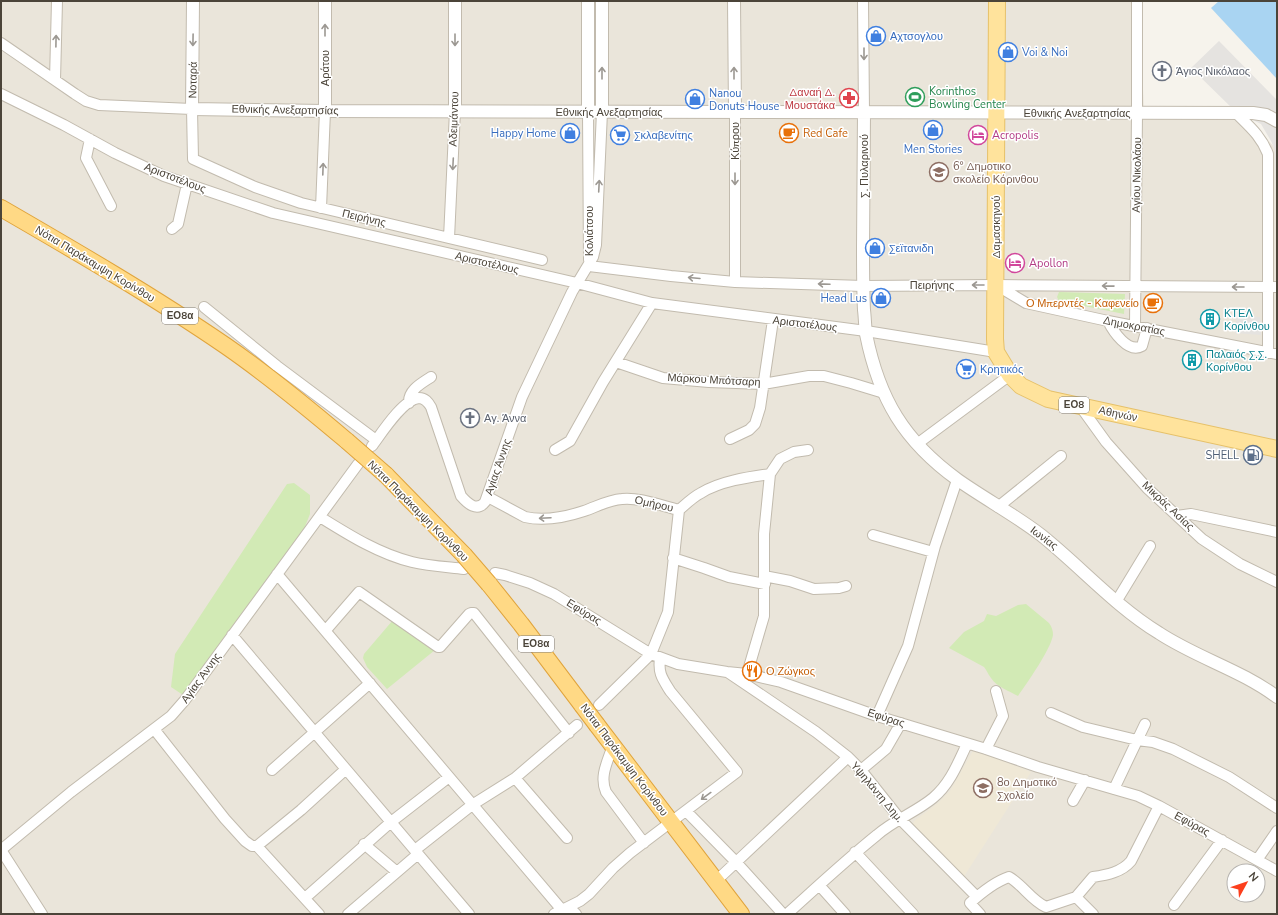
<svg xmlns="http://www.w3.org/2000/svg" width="1278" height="915" viewBox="0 0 1278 915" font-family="'Nunito Sans',sans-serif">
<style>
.residential{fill:#eae5da;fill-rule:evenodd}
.education{fill:#efe8d6}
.green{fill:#d2eab5}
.parking{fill:#e5e3e0}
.water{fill:#a9d4f2}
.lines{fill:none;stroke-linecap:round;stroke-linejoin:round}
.minor-casing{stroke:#c2bbae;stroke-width:12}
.tertiary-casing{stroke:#c2bbae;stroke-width:14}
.primary-casing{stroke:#e6c16a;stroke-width:18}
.trunk-casing{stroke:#e0a43c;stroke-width:18}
.minor{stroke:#fff;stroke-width:10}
.tertiary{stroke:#fff;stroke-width:12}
.primary{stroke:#ffe39c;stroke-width:16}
.trunk{stroke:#ffd985;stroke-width:16}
.trunk-bridge-casing{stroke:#e0a43c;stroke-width:18;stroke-linecap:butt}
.trunk-bridge{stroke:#ffd985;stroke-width:16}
.oneway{stroke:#9c9892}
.labels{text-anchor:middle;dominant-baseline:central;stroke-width:3;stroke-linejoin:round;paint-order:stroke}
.shield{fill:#fff;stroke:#817c74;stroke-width:1}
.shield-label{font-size:10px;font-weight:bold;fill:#4b4439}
.shop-label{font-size:11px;fill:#366cbe;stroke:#fff;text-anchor:start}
.street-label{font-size:11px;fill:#4b4439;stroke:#fff}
.worship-label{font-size:11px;fill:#5b616d;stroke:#fff;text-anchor:start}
.leisure-label{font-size:11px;fill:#27864d;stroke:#fff;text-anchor:start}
.health-label{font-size:11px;fill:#be3a42;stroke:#fff;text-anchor:end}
.food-label{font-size:11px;fill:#c56008;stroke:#fff;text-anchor:start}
.hotel-label{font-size:11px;fill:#b23c85;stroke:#fff;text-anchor:start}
.education-label{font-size:11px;fill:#785e54;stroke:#fff;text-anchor:start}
.culture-label{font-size:11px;fill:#0d838f;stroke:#fff;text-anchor:start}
.service-label{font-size:11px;fill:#4e5e75;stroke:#fff;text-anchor:end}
</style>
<rect width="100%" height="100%" fill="#f6f3ec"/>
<!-- residential -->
<path class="residential" d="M1 1H1139L1144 111 1252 122 1277 150V914H1ZM1234 871H1258V895H1234Z"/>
<!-- education -->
<path class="education" d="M974 749 1031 772 963 878 919 832 913 824 914 821 938 803 950 791Z"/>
<!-- green -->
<path class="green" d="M1059 292 1125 294 1124 314 1059 301 1057 297Z
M294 483 310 495V514L304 529 225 636 183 695 171 687 175 654 287 484Z
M1026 604 1049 623C1052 627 1053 631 1053 635 1051 649 1027 683 1018 696 1009 691 997 687 991 678 988 674 987 671 984 667L949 648 964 632 984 621 987 614 996 616 1018 605Z
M393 620 435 650 387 689 367 667 363 658 364 654Z"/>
<!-- parking -->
<path class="parking" d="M1219 41 1277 100V203H1276L1275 150 1271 141 1261 124 1236 112 1191 68Z
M1236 316 1260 317 1261 335 1235 333Z"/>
<!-- water -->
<path class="water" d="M1219 1H1277V79L1211 8Z"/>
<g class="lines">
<defs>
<path id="minor" d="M863 1 864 113
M1 43 75 94 86 101 99 105 192 109 193 159 255 187 301 203 542 260
M55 80 57 1
M1 94 64 125 115 153 164 176 273 213 577 283 652 303 866 331 996 352
M588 112 589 260
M735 112V282
M1237 114C1250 127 1261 136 1268 154V353
M90 139 86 158 111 206
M321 208 325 111
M172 229 178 224 187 184
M449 238 455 111
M589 266 671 276 735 282 863 286 996 285 1277 287
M996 285 1026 303 1108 321 1277 354
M204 307 277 366 376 440
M1108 321C1113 331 1128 354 1142 346L1147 328
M1135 326 1137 113V1
M616 362 663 378 709 382 763 384 809 376H824L851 383 884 393
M409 403C408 390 422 383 431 377
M1080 406 1106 442 1147 488 1202 539 1240 564 1277 582
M730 439 749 430 755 424 760 408 773 320
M917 444 1010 375
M372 446C381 434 403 399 419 398 425 398 428 402 431 407L461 496C468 504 477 512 485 502L522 397 572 292 593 257 596 245 602 112
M555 450 570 441 603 382 652 303
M488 497 525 517C543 521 566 517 584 511 596 507 608 500 622 499 639 497 662 506 679 510 686 504 693 497 701 493 720 481 749 477 770 474
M998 507 1061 456
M1177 516 1191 514 1277 532
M320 517C349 535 379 554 412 562 429 566 447 567 464 569
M873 535 933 552
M673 558 704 568 729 577 765 584
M495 573 505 575 530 583 554 594 651 654 678 664 727 672 747 674 781 682 877 716 986 749 1038 767 1138 796 1159 806 1277 871
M277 574 562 910
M764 576 790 581 814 589 839 588 846 586
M1116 602 1150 546
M326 630 359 592 438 647H440L469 614 471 613H474L569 733
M232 635 469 914
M729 673 816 732 848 757 861 770 900 819 977 897
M747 674 764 616V534L770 474 780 459 794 452 808 450
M599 705 651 654 668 612 679 510
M1051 713 1083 727 1137 740 1153 742 1173 749 1229 777 1277 808
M877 716 908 646 935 546 957 480
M154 729 225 819 245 841 252 846H257L301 810 346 769
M613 745C608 761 599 776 606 792L644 843
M986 749 1003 716 996 691
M272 770 370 683
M861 770 886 749 901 723
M515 778 567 838
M1114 789 1145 724
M1073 801 1085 780
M686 811 736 862 783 914
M364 844 397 872
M257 846 319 914
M1 850 71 792 171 716 185 700 358 464
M1 850 42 914
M415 850 472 805 515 778 577 725
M855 852 913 914
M1257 860 1277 831
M716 881 848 757
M819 885 845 914
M1076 897 1093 914
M305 898 391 822 449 777
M1174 905 1222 840
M569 907 576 914
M348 914 418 854
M554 914 580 901 589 894 613 868 630 853 737 772 670 691C662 678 658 673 660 658
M787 914C817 887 846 860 877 835 894 820 916 812 933 798 950 784 958 763 967 744
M980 914 970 903C981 893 994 882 1009 877 1023 885 1031 900 1046 907L1076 897 1093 877C1107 875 1122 872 1131 861L1159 806"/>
<path id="tertiary" d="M193 1 192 109 325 111 1253 113 1266 115 1277 121
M455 1V111
M588 1V112
M734 1 735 112
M325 111V1
M602 112V1
M864 113C864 157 863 202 863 247 863 268 863 289 864 310 865 318 865 326 866 334 879 399 904 441 958 480 985 499 1015 515 1041 535 1081 567 1115 606 1159 633 1197 658 1241 670 1277 697"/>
<path id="primary" d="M997 1 995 339 996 352 1010 375 1021 386 1048 399 1277 449"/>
<path id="trunk" d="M1 208C77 252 153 296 226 346 268 375 308 408 347 441
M386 475 464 555
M489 584 521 624 582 705
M597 725 741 914"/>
</defs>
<!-- minor casing -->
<use href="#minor" class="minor-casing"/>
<!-- tertiary casing -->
<use href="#tertiary" class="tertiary-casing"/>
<!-- primary casing -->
<use href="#primary" class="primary-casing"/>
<!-- trunk casing -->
<use href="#trunk" class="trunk-casing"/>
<!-- minor -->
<use href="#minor" class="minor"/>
<!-- tertiary -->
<use href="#tertiary" class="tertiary"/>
<!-- primary -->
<use href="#primary" class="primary"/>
<!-- trunk -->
<use href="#trunk" class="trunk"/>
<defs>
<path id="trunk-bridge" d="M347 441 386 475
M464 555 489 584
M582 705 597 725"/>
</defs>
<!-- trunk-bridge casing -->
<use href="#trunk-bridge" class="trunk-bridge-casing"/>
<!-- trunk-bridge -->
<use href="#trunk-bridge" class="trunk-bridge"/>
</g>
<!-- one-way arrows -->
<defs><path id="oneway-shaft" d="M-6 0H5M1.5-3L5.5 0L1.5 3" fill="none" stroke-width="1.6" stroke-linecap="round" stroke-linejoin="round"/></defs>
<g class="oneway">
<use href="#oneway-shaft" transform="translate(325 30) rotate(-90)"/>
<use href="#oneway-shaft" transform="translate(193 40) rotate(91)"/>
<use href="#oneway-shaft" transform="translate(455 40) rotate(90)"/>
<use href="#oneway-shaft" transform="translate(56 41) rotate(-89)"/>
<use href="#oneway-shaft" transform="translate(864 54) rotate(90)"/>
<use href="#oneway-shaft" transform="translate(602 73) rotate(-90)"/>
<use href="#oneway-shaft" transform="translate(734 73) rotate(-90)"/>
<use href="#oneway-shaft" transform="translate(453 164) rotate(93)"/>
<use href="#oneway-shaft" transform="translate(323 169) rotate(-88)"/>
<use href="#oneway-shaft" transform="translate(735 179) rotate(90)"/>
<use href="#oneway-shaft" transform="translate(599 186) rotate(-87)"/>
<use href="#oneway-shaft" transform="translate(694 278) rotate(-175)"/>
<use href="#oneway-shaft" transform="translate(824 284) rotate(-178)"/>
<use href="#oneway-shaft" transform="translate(978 285) rotate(180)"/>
<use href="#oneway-shaft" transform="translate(1108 286) rotate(-179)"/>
<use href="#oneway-shaft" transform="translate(1238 287) rotate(-180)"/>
<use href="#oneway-shaft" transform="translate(545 518) rotate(177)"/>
<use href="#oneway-shaft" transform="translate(706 796) rotate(144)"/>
</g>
<!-- icons -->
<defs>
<symbol id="shop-ring" viewBox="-11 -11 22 22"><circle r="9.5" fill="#fff" stroke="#3f7fe0" stroke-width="1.5"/><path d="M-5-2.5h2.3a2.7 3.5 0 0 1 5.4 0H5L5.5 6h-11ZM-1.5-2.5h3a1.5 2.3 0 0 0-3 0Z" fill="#3f7fe0"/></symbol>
<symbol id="church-ring" viewBox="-11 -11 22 22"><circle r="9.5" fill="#fff" stroke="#6b7280" stroke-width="1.5"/><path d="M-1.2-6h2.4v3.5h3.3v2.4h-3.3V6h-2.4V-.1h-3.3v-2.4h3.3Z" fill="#6b7280"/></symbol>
<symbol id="stadium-ring" viewBox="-11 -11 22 22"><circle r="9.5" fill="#fff" stroke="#2e9e5b" stroke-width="1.5"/><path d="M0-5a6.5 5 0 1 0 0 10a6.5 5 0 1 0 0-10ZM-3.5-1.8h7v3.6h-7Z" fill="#2e9e5b"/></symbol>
<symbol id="pharmacy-ring" viewBox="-11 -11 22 22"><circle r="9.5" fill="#fff" stroke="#e0444e" stroke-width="1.5"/><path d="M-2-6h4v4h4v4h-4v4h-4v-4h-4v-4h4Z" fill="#e0444e"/></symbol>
<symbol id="cafe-ring" viewBox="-11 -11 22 22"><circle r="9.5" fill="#fff" stroke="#e8710a" stroke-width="1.5"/><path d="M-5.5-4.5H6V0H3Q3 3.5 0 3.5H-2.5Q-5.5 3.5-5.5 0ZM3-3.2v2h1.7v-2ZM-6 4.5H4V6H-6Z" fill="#e8710a"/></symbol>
<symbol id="supermarket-ring" viewBox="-11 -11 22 22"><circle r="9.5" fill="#fff" stroke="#3f7fe0" stroke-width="1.5"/><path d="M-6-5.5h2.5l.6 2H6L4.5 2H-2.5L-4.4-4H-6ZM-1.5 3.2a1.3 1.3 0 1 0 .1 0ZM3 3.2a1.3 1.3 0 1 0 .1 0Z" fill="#3f7fe0"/></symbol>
<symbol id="hotel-ring" viewBox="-11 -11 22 22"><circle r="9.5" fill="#fff" stroke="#d1479c" stroke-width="1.5"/><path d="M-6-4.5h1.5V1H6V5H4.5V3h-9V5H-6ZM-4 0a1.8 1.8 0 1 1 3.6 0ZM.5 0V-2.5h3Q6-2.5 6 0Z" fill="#d1479c"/></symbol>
<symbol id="school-ring" viewBox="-11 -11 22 22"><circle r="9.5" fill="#fff" stroke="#8d6e63" stroke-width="1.5"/><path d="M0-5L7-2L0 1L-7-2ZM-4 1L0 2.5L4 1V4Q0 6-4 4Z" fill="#8d6e63"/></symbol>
<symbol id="building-ring" viewBox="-11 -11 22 22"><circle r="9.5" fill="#fff" stroke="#0f9aa8" stroke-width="1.5"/><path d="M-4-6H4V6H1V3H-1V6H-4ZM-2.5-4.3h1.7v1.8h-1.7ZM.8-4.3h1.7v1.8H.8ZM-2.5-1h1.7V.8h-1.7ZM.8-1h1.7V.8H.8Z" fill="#0f9aa8"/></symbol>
<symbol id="fuel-ring" viewBox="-11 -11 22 22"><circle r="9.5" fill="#fff" stroke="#5c6f8a" stroke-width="1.5"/><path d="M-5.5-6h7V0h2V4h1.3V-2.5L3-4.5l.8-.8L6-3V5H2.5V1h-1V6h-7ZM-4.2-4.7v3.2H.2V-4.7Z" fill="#5c6f8a"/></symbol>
<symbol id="restaurant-ring" viewBox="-11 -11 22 22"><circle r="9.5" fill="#fff" stroke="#e8710a" stroke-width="1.5"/><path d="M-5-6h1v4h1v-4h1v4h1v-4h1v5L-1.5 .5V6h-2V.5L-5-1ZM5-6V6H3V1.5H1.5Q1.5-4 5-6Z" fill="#e8710a"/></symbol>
</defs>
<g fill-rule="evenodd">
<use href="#shop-ring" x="865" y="25" width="22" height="22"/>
<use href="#shop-ring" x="997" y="41" width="22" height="22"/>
<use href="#church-ring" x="1151" y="60" width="22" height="22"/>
<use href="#stadium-ring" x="904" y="86" width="22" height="22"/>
<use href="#pharmacy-ring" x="838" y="87" width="22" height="22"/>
<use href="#shop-ring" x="684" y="88" width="22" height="22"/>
<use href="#shop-ring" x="922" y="119" width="22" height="22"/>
<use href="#shop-ring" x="559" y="122" width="22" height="22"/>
<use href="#cafe-ring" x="778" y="122" width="22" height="22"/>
<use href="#supermarket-ring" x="609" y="124" width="22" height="22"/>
<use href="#hotel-ring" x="967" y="124" width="22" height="22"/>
<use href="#school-ring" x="928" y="161" width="22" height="22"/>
<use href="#shop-ring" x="864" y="237" width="22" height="22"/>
<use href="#hotel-ring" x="1004" y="252" width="22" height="22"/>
<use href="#shop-ring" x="870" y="287" width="22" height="22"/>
<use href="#cafe-ring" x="1142" y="292" width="22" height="22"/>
<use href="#building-ring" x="1199" y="308" width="22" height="22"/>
<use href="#building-ring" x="1181" y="349" width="22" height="22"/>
<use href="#supermarket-ring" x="955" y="358" width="22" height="22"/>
<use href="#church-ring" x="459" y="407" width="22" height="22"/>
<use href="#fuel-ring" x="1242" y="444" width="22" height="22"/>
<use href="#restaurant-ring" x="741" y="660" width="22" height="22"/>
<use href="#school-ring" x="972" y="777" width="22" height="22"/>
</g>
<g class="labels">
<!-- shield labels -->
<g class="shield">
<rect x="162" y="308" width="36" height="16" rx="3"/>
<rect x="1059" y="397" width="30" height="16" rx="3"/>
<rect x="518" y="636" width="36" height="16" rx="3"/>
</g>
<g class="shield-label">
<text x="180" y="316">ΕΟ8α</text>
<text x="1074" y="405">ΕΟ8</text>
<text x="536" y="644">ΕΟ8α</text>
</g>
<!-- shop labels -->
<g class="shop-label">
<text x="890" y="36">Αχτσογλου</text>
<text x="1022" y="52">Voi &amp; Noi</text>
<text x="709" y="93">Nanou<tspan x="709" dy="13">Donuts House</tspan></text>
<text x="556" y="133" text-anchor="end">Happy Home</text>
<text x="634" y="135">Σκλαβενίτης</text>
<text x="933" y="149" text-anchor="middle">Men Stories</text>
<text x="889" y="248">Σεϊτανιδη</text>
<text x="867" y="298" text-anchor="end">Head Lus</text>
<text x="980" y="369">Κρητικός</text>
</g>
<!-- street labels -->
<g class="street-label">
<text transform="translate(325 68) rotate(-90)">Αράτου</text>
<text transform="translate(193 80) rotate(-89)">Νοταρά</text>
<text transform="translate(285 110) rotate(1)">Εθνικής Ανεξαρτησίας</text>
<text x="609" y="112">Εθνικής Ανεξαρτησίας</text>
<text x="1077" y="113">Εθνικής Ανεξαρτησίας</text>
<text transform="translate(454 119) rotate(-88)">Αδειμάντου</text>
<text transform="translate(735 141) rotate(-90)">Κύπρου</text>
<text transform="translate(864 166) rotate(-90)">Σ. Πυλαρινού</text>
<text transform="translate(1137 175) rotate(-89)">Αγίου Νικολάου</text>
<text transform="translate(175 178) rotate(21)">Αριστοτέλους</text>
<text transform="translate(364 218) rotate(13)">Πειρήνης</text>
<text transform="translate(996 227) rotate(-90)">Δαμασκηνού</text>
<text transform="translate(589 231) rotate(-90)">Κολιάτσου</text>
<text transform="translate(487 263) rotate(13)">Αριστοτέλους</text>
<text transform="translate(95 264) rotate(31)">Νότια Παράκαμψη Κορίνθου</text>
<text x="932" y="285">Πειρήνης</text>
<text transform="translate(805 324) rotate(7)">Αριστοτέλους</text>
<text transform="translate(1134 326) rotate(11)">Δημοκρατίας</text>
<text transform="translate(714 380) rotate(3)">Μάρκου Μπότσαρη</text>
<text transform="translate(1118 414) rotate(12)">Αθηνών</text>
<text transform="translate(498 467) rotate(-71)">Αγίας Άννης</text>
<text transform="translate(654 504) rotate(13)">Ομήρου</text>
<text transform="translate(1168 506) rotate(43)">Μικράς Ασίας</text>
<text transform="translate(418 511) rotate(45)">Νότια Παράκαμψη Κορίνθου</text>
<text transform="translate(1044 538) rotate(37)">Ιωνίας</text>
<text transform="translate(584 612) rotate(32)">Εφύρας</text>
<text transform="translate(201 678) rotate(-54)">Αγίας Άννης</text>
<text transform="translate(886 718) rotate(18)">Εφύρας</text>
<text transform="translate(624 760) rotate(53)">Νότια Παράκαμψη Κορίνθου</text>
<text transform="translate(877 792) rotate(50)">Υψηλάντη Δημ.</text>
<text transform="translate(1192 824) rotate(29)">Εφύρας</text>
</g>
<!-- worship labels -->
<g class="worship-label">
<text x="1176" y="71">Άγιος Νικόλαος</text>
<text x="484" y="418">Αγ. Άννα</text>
</g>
<!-- leisure labels -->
<g class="leisure-label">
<text x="929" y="91">Korinthos<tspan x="929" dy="13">Bowling Center</tspan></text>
</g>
<!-- health labels -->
<g class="health-label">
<text x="835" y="92">Δαναή Δ.<tspan x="835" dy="13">Μουστάκα</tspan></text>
</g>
<!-- food labels -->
<g class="food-label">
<text x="803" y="133">Red Cafe</text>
<text x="1139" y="303" text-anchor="end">Ο Μπερντές - Καφενείο</text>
<text x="766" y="671">Ο Ζώγκος</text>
</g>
<!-- hotel labels -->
<g class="hotel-label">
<text x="992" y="135">Acropolis</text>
<text x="1029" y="263">Apollon</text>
</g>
<!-- education labels -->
<g class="education-label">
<text x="953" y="166">6° Δημοτικο<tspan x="953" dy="13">σκολείο Κόρινθου</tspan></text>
<text x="997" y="782">8ο Δημοτικό<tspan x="997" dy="13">Σχολείο</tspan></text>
</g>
<!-- culture labels -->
<g class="culture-label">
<text x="1224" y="313">ΚΤΕΛ<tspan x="1224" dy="13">Κορίνθου</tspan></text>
<text x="1206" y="354">Παλαιός Σ.Σ.<tspan x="1206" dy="13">Κορίνθου</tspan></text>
</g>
<!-- service labels -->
<g class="service-label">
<text x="1239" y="455">SHELL</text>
</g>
</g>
<!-- border -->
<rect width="1278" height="915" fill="none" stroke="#4b4439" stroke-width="4"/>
<!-- north arrow -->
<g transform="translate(1246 883) rotate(50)"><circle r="19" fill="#ffffff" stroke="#b7b4b0"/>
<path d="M0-3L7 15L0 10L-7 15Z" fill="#fc3f1d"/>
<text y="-6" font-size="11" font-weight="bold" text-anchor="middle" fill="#4b4439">N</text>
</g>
</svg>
